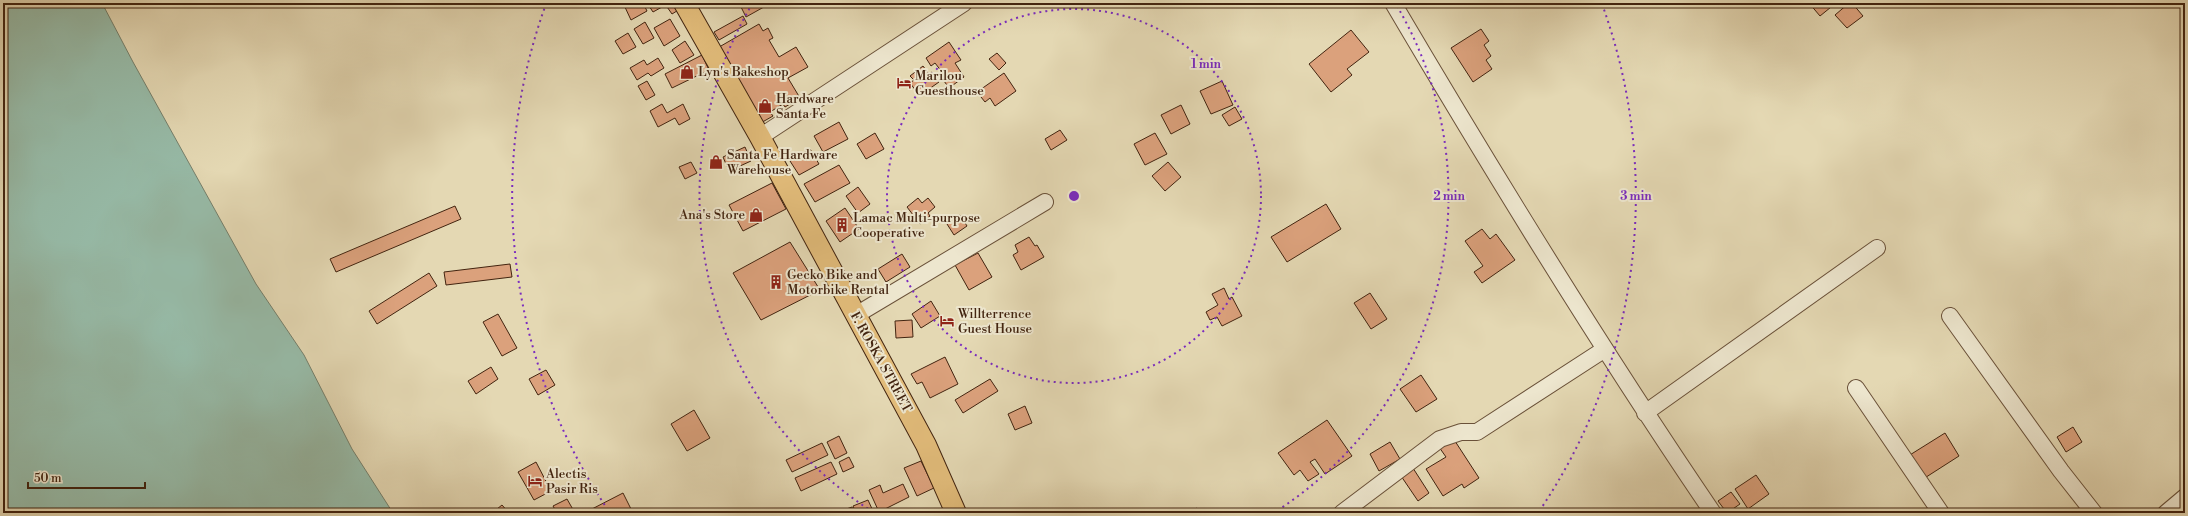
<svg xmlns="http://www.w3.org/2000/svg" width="2188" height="516" viewBox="0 0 2188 516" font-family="'Libre Bodoni',serif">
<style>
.water{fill:#97bba8;stroke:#757f6b}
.building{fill:#dba17c;stroke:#422410}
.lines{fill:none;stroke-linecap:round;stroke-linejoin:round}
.minor-casing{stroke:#6a5139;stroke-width:18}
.major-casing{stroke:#422410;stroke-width:22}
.minor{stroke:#ede6ce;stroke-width:16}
.major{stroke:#e2bc7a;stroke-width:20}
.ring{fill:none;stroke:#7b2cbf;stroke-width:2;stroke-dasharray:2 4}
.labels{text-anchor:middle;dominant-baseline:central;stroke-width:4;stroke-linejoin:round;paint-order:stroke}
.poi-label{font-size:13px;fill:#422410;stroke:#ede6ce;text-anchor:start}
.street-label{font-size:13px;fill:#422410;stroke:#ede6ce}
.centre{fill:#7b2cbf;stroke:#ede6ce;stroke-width:2}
.ring-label{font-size:12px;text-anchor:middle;font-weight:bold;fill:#7b2cbf;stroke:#ede6ce;stroke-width:4;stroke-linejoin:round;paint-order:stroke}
</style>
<rect width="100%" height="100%" fill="#e4d8b3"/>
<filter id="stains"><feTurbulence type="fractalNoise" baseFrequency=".005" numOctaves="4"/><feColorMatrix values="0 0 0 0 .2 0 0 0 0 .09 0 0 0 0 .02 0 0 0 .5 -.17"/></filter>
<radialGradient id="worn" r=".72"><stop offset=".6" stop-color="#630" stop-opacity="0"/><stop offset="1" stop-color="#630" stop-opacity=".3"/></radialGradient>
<!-- water -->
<path class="water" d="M3 3H102L133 62 256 284 304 355 352 449 393 513H3Z"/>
<!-- building -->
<path class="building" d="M628 3H643L647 11 631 20 624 5Z
M647 3H660L662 7 653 12Z
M667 3H676L680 9 672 14 665 4Z
M739 3H771L746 17Z
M1809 3H1836L1820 16Z
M1849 3H1852L1863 16 1847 28 1835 15Z
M743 16 747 24 719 40 714 32Z
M670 19 680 36 664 46 654 28Z
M645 22 654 38 643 44 634 29Z
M759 24 763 31 768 28 773 38 769 40 779 57 796 47 808 67 788 78 800 98 785 107 783 104 770 112 773 116 759 124 714 50Z
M1481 29 1489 41 1484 45 1491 56 1486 60 1492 69 1473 82 1451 48Z
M1351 30 1369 52 1347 69 1352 75 1331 92 1309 64Z
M628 33 636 47 623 54 615 41Z
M685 41 694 55 680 63 672 50Z
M949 42 961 60 955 63 964 77 949 88 939 74 942 72 935 63 931 66 926 58Z
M997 53 1006 63 999 70 989 59Z
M702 55 709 70 672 88 665 74Z
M658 58 664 68 651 76 648 73 637 80 630 68 644 60 647 65Z
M923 66 929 74 932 72 939 82 922 94 918 90 916 91 910 83 914 80 910 76Z
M1004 73 1016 91 995 106 990 98 985 102 977 92Z
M647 81 655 95 646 100 638 86Z
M1222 81 1233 105 1211 114 1200 91Z
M662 104 667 113 683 104 690 119 679 125 675 118 658 127 650 111Z
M1181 105 1190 124 1171 134 1161 115Z
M1235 107 1242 119 1229 126 1222 115Z
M839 122 848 139 823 152 814 136Z
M1060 130 1067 140 1051 150 1045 139Z
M875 133 884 149 866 159 857 144Z
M1155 133 1167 154 1145 165 1134 144Z
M745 147 751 161 729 171 723 157Z
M810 149 819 164 799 175 790 161Z
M691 162 697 173 685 179 679 167Z
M1168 162 1181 177 1165 191 1152 176Z
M839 165 850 183 815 202 804 184Z
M772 183 786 209 743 231 729 205Z
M858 187 870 204 858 213 846 196Z
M918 198 922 203 928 198 935 207 928 213 930 216 920 224 907 207Z
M1326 204 1341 229 1287 262 1271 237Z
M455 206 461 219 336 272 330 259Z
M845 208 859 229 840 242 826 221Z
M960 215 967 226 954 235 947 224Z
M1482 229 1490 239 1496 234 1515 260 1482 283 1474 272 1483 266 1465 241Z
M1029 237 1035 246 1037 245 1044 257 1021 270 1013 255 1018 252 1015 245Z
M790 242 820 290 761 320 733 273Z
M978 253 992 277 969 290 955 265Z
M902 254 910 267 886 282 878 269Z
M510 264 512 277 446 285 444 272Z
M429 273 437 286 377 324 369 311Z
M1224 288 1229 299 1232 297 1242 316 1222 326 1217 317 1210 320 1206 312 1218 305 1212 294Z
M1370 293 1387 319 1371 329 1354 303Z
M931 301 940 316 921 328 912 314Z
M498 314 517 348 502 356 483 322Z
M912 320 913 337 896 338 895 321Z
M945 357 958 384 930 398 922 382 917 384 911 374Z
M491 367 498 379 476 394 468 381Z
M546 370 555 385 538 395 529 379Z
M1421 375 1437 399 1416 412 1400 389Z
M990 379 998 391 963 413 955 400Z
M1025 406 1032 423 1015 430 1008 414Z
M694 410 710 438 687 451 671 424Z
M1327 420 1352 456 1325 474 1315 459 1310 462 1319 474 1308 481 1300 470 1294 475 1278 453Z
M2073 427 2082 442 2066 452 2057 437Z
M1945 433 1959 456 1920 481 1905 458Z
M839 436 847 453 835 459 827 442Z
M1453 438 1479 478 1464 488 1462 484 1443 496 1426 469 1446 457 1439 447Z
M1390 442 1400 459 1379 471 1370 454Z
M822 443 828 455 792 472 786 460Z
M849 457 854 467 843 472 839 462Z
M921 461 934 488 917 496 904 468Z
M536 462 551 491 534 500 518 472Z
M831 462 837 474 801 491 795 478Z
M1411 465 1429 493 1418 501 1399 473Z
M1756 475 1769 494 1748 509 1735 489Z
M903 484 909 497 879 512 869 490 880 485 883 493Z
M1731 492 1740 504 1727 513 1718 501Z
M623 493 633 513H592L590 510Z
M567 499 575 513H557L553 506Z
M868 500 873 511 856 513 853 506Z
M502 505 509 513H492Z
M852 507 854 513H835Z
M1197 508 1200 513H1189Z"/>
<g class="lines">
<defs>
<path id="minor" d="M1393 3C1495 176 1600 347 1713 513
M760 137 964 3
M856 315 1045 202
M1950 316 2061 471 2094 513
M1856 388 1941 513
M1645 413 1877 248
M1342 513 1440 439 1461 432H1477L1605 349
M2166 513 2185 497"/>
<path id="major" d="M684 3 760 137 926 445 956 513"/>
</defs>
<!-- minor casing -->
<use href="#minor" class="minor-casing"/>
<!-- major casing -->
<use href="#major" class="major-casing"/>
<!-- minor -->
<use href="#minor" class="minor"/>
<!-- major -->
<use href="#major" class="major"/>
</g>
<!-- distance rings -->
<g class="ring">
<circle cx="1074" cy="196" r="187"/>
<path d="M873 512A375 375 0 0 1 751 6M1397 6A375 375 0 0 1 1275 512"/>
<path d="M608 510A562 562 0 0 1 546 4M1602 4A562 562 0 0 1 1540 510"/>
</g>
<!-- icons -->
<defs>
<symbol id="shop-bare" viewBox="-9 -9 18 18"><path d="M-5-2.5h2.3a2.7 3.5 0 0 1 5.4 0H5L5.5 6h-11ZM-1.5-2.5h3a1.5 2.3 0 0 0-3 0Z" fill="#8f2418" stroke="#ede6ce" stroke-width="2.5" paint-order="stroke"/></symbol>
<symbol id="hotel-bare" viewBox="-9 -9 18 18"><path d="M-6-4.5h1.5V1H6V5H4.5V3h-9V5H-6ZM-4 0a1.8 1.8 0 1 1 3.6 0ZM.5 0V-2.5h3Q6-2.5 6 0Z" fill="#8f2418" stroke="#ede6ce" stroke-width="2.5" paint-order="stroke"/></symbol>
<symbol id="building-bare" viewBox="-9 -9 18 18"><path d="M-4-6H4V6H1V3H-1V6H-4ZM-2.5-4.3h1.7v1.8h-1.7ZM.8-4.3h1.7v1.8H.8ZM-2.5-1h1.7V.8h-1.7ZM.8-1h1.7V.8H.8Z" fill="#8f2418" stroke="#ede6ce" stroke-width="2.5" paint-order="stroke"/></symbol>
</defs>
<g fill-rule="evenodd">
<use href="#shop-bare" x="677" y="62" width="20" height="20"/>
<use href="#hotel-bare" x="894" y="73" width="20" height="20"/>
<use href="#shop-bare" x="755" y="96" width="20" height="20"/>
<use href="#shop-bare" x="706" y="152" width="20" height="20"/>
<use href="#shop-bare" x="746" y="205" width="20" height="20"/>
<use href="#building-bare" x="832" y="215" width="20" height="20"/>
<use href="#building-bare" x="766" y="272" width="20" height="20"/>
<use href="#hotel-bare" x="937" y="311" width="20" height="20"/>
<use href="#hotel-bare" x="525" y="471" width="20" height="20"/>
</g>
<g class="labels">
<!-- poi labels -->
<g class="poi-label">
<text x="698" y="72">Lyn's Bakeshop</text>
<text x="915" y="76">Marilou<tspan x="915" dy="15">Guesthouse</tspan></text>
<text x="776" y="99">Hardware<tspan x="776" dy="15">Santa Fe</tspan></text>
<text x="727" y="155">Santa Fe Hardware<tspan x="727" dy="15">Warehouse</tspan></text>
<text x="745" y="215" text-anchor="end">Ana's Store</text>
<text x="853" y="218">Lamac Multi-purpose<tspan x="853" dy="15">Cooperative</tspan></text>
<text x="787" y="275">Gecko Bike and<tspan x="787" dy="15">Motorbike Rental</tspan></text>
<text x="958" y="314">Willterrence<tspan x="958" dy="15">Guest House</tspan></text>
<text x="546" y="474">Alectis<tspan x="546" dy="15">Pasir Ris</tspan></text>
</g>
<!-- street labels -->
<g class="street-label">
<text transform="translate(881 362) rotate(61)">F. ROSKA STREET</text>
</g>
</g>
<circle cx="1074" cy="196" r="6" class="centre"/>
<g class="ring-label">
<text x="1206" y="68">1 min</text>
<text x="1449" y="200">2 min</text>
<text x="1636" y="200">3 min</text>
</g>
<!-- margin -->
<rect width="2188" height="516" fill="none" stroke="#e4d8b3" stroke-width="16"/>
<rect x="4" y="4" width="2180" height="508" fill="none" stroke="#422410" stroke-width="2"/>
<rect x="8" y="8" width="2172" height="500" fill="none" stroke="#422410"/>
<!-- scale -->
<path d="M28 482v6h117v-6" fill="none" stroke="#422410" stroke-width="2"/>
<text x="34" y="482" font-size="12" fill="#422410" stroke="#ede6ce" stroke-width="3" paint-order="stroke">50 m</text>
<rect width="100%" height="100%" filter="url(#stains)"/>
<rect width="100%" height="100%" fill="url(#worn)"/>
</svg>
